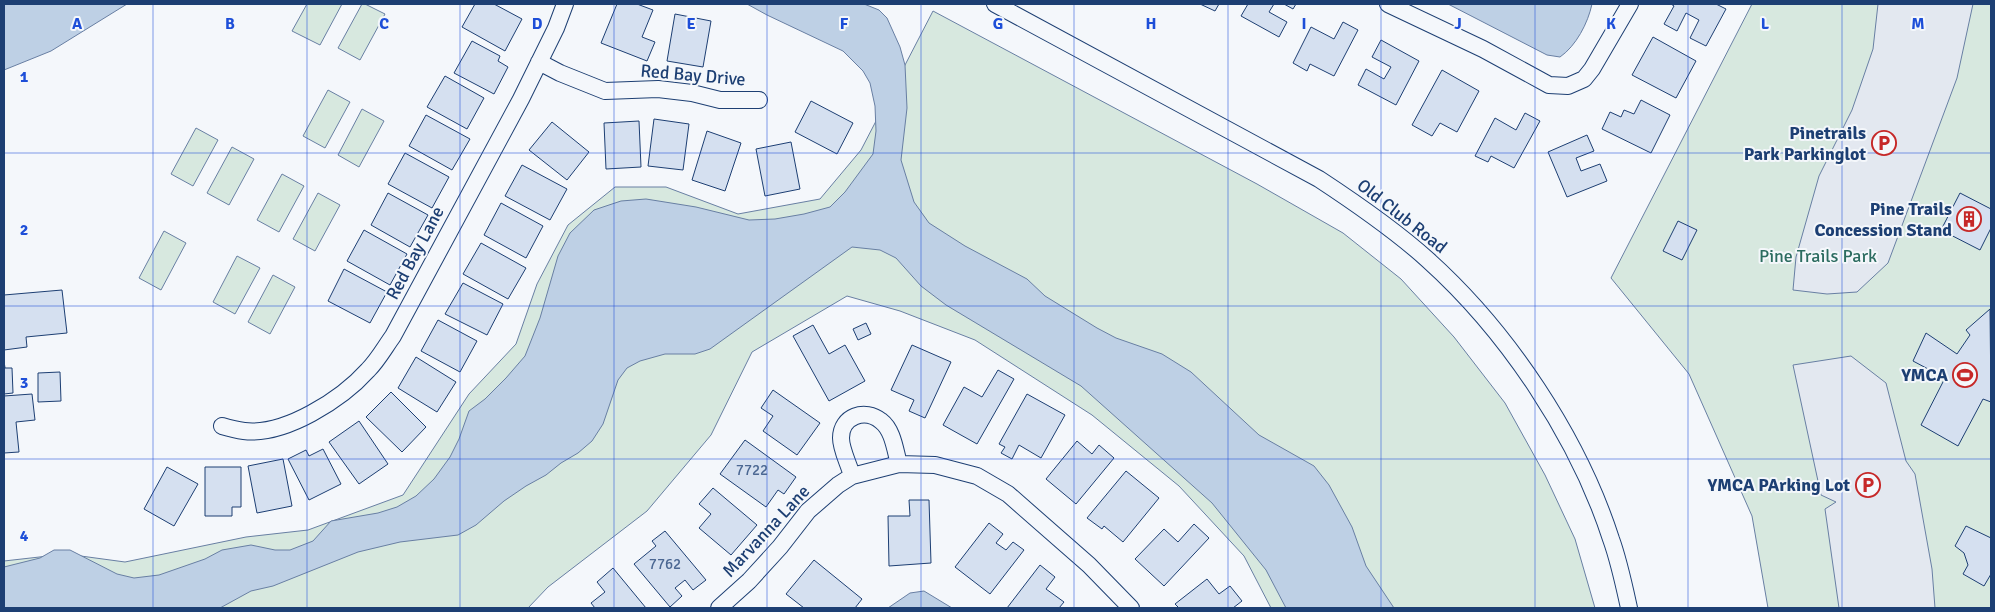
<svg xmlns="http://www.w3.org/2000/svg" width="1995" height="612" viewBox="0 0 1995 612" font-family="Signika,sans-serif">
<style>
.green{fill:#d7e8df;stroke:#687fa3}
.parking{fill:#e3e8f0;stroke:#687fa3}
.water{fill:#bed0e5;stroke:#687fa3}
.building{fill:#d5e0f0;stroke:#1d3f73}
.lines{fill:none;stroke-linecap:round;stroke-linejoin:round}
.minor-casing{stroke:#1d3f73;stroke-width:18}
.minor{stroke:#f4f7fb;stroke-width:16}
.grid{fill:none;stroke:#1d4ed8;stroke-width:1;stroke-opacity:0.55}
.labels{text-anchor:middle;dominant-baseline:central;stroke-width:4;stroke-linejoin:round;paint-order:stroke}
.number-label{font-size:15px;fill:#4b6792}
.street-label{font-size:18px;fill:#1d3f73;stroke:#f4f7fb}
.poi-label{font-size:18px;font-weight:bold;fill:#1d3f73;stroke:#f4f7fb;text-anchor:end}
.park-label{font-size:18px;fill:#2c6c60;stroke:#f4f7fb}
.grid-label{font-size:16px;text-anchor:middle;font-weight:bold;fill:#1d4ed8;stroke:#f4f7fb;stroke-width:4;stroke-linejoin:round;paint-order:stroke}
</style>
<rect width="100%" height="100%" fill="#f4f7fb"/>
<!-- green -->
<path class="green" d="M307 4H342L320 45 292 31Z
M362 4H365L385 14 360 60 338 48Z
M1752 4H1991V608H1768L1752 516 1689 374 1611 278Z
M933 11 1257 184 1343 233 1401 279 1454 337 1505 403 1545 475 1575 539 1595 608H1271L1244 556 1179 486 1092 415 975 340 900 311 847 296 752 352 711 435 647 511 548 587 528 608H4V561L66 554 125 562 246 537 308 530 403 495 469 394 516 344 537 284 568 225 615 187H666L738 214 820 199 861 150Z
M328 90 350 102 325 148 303 136Z
M362 109 384 121 359 167 338 155Z
M196 128 218 140 193 186 171 174Z
M232 147 254 159 229 205 207 193Z
M282 174 304 186 279 232 257 220Z
M318 193 340 205 315 251 293 239Z
M164 231 186 243 161 290 139 278Z
M237 256 260 268 235 314 213 302Z
M273 275 295 287 270 334 248 322Z"/>
<!-- parking -->
<path class="parking" d="M1878 4H1973L1957 78 1888 263 1857 292 1827 294 1793 290 1796 257 1819 176 1852 110 1873 49Z
M1851 356 1886 383 1906 461 1915 474 1932 569 1935 608H1839L1825 509 1836 502 1821 495 1793 365Z"/>
<!-- water -->
<path class="water" d="M4 4H127L51 51 4 70Z
M747 4H864L879 10 887 18 900 47 905 65 907 108 901 160 914 202 929 223 965 246 1027 279 1045 296 1097 328 1116 338 1162 354 1191 372 1259 435 1314 466 1329 485 1352 527 1366 566 1394 608H1286L1266 570 1212 503 1081 386 946 305 921 286 896 258 880 250 852 247 710 349 695 354H665L640 361 627 368 618 380 603 424 592 441 578 453 561 463 546 475 526 486 504 501 476 525 458 535 400 542 358 552 273 586 251 591 220 608H4V567L40 558 54 550H70L117 574 134 578 159 575 205 559 222 550 251 545 275 550H290L313 541 331 521 378 513 397 507 416 496 434 479 450 457 459 439 469 411 485 399 506 378 525 356 540 318 558 256 570 233 594 210 621 201 646 199 696 207 749 220 775 219 804 214 830 207 845 192 873 154 876 131 875 106 870 83 863 71 843 51 767 15Z
M1448 4H1592C1588 23 1576 46 1560 57L1547 55Z
M924 591 952 608H888L910 593Z"/>
<!-- building -->
<path class="building" d="M475 4H494L522 19 505 51 462 27Z
M617 4H637L653 10 642 37 655 42 647 61 601 43Z
M1200 4H1219L1215 11Z
M1248 4H1274L1269 12 1287 22 1279 37 1241 16Z
M1284 4H1296L1293 9Z
M1671 4H1716L1726 9 1706 46 1690 38 1699 20 1686 13 1677 31 1664 24 1674 6Z
M675 14 711 21 703 67 667 61Z
M1343 22 1358 30 1334 76 1310 64 1307 71 1293 63 1311 27 1334 39Z
M1653 37 1696 61 1676 98 1632 75Z
M1381 40 1419 61 1396 105 1358 85 1366 69 1384 79 1391 67 1372 57Z
M472 41 500 56 498 61 508 67 494 94 454 73Z
M1442 70 1479 91 1457 132 1440 123 1432 136 1412 125Z
M445 76 484 98 467 129 427 107Z
M1641 100 1670 115 1651 153 1602 129 1610 112 1621 117 1624 110 1634 114Z
M811 101 853 123 837 154 795 132Z
M1525 113 1540 121 1514 168 1491 156 1488 162 1475 156 1495 118 1516 130Z
M426 115 470 139 452 170 409 146Z
M654 119 689 124 683 170 648 166Z
M639 121 641 167 606 169 604 123Z
M552 122 589 152 567 180 529 150Z
M707 131 741 143 725 191 692 180Z
M1587 135 1594 151 1576 158 1581 171 1600 164 1607 181 1567 197 1548 152Z
M791 142 800 189 765 196 756 149Z
M405 153 449 177 432 208 388 184Z
M522 165 567 189 550 220 505 196Z
M388 193 428 215 410 247 371 225Z
M1960 193 1991 209V228L1980 250 1941 230Z
M501 203 543 226 526 258 484 235Z
M1678 221 1697 230 1682 260 1663 251Z
M364 230 407 254 390 285 347 261Z
M481 243 526 268 508 299 463 274Z
M344 269 387 292 370 323 328 301Z
M463 283 503 304 487 335 445 314Z
M62 290 67 333 26 337 27 347 4 350V295Z
M1990 309 1991 402 1983 399 1958 446 1921 425 1945 378 1913 361 1926 333 1957 354 1970 335 1966 330Z
M438 320 477 341 460 372 421 351Z
M866 323 871 334 858 340 853 329Z
M813 325 829 354 845 345 865 381 829 401 793 336Z
M912 345 951 362 925 418 909 411 914 400 891 390Z
M416 357 456 382 437 412 398 388Z
M4 361 5 368H12L13 393 4 394Z
M998 370 1014 379 977 444 943 425 964 387 982 397Z
M60 372 61 401 38 402V373Z
M773 390 820 423 797 455 763 431 773 416 761 408Z
M391 392 426 427 402 452 366 417Z
M32 394 35 420 16 422 19 452 4 453V396Z
M1027 394 1065 415 1041 458 1019 445 1012 459 1001 453 1005 447 999 444Z
M359 421 388 464 359 484 329 442Z
M745 440 796 477 784 494 778 490 766 507 720 474Z
M1077 441 1092 454 1099 445 1114 458 1076 504 1046 479Z
M323 449 341 484 309 500 288 459 306 450 309 456Z
M283 459 292 506 257 513 248 466Z
M167 467 198 484 174 526 144 509Z
M205 467H241V507H232V516H205Z
M1126 471 1159 498 1123 542 1104 526 1102 529 1087 518Z
M713 488 757 525 731 555 699 528 711 514 699 504Z
M909 500H929L931 563 889 566 888 516H910Z
M989 523 1003 534 996 543 1006 550 1013 542 1024 550 990 594 955 567Z
M1194 524 1209 538 1164 586 1135 559 1164 529 1178 542Z
M1966 526 1991 538V574L1984 586 1963 574 1968 565 1964 553 1955 546Z
M665 531 706 580 693 590 685 580 675 588 682 596 670 607 634 564 656 546 652 541Z
M814 560 862 599 855 608H804L786 594Z
M1040 565 1055 577 1046 589 1064 602 1059 608H1007Z
M613 568 646 608H595L591 603 605 592 597 582Z
M1207 579 1219 594 1230 586 1242 601 1233 608H1179L1175 604Z"/>
<g class="lines">
<defs>
<path id="minor" d="M995 4 1319 179C1357 204 1395 230 1428 260 1508 332 1578 437 1611 539 1619 561 1624 585 1629 608
M1388 4 1483 49 1549 85 1568 86 1584 79 1592 69 1630 4
M539 62 560 73 605 91 658 89 692 93 720 100H759
M222 426C229 428 237 430 244 431 285 436 342 399 368 370 378 360 385 347 393 336L521 99 556 28 565 4
M852 476C849 464 841 450 841 438 841 416 865 408 881 421 893 430 895 450 899 464
M719 608 749 581 780 547 808 511 838 485 852 476 899 464 935 465 977 476 1008 494 1089 565 1131 608"/>
</defs>
<!-- minor casing -->
<use href="#minor" class="minor-casing"/>
<!-- minor -->
<use href="#minor" class="minor"/>
</g>
<!-- grid -->
<path class="grid" d="M153 4V608M307 4V608M460 4V608M614 4V608M767 4V608M921 4V608M1074 4V608M1228 4V608M1381 4V608M1535 4V608M1688 4V608M1842 4V608M4 153H1991M4 306H1991M4 459H1991"/>
<!-- icons -->
<defs>
<symbol id="parking-ring" viewBox="-11 -11 22 22"><circle r="9.5" fill="#f4f7fb" stroke="#c62828" stroke-width="1.5"/><path d="M-3.5-5.5H1a3.5 3.5 0 0 1 0 7H-1V5.5H-3.5ZM-1-3.4V-.6H.8a1.4 1.4 0 0 0 0-2.8Z" fill="#c62828"/></symbol>
<symbol id="building-ring" viewBox="-11 -11 22 22"><circle r="9.5" fill="#f4f7fb" stroke="#c62828" stroke-width="1.5"/><path d="M-4-6H4V6H1V3H-1V6H-4ZM-2.5-4.3h1.7v1.8h-1.7ZM.8-4.3h1.7v1.8H.8ZM-2.5-1h1.7V.8h-1.7ZM.8-1h1.7V.8H.8Z" fill="#c62828"/></symbol>
<symbol id="stadium-ring" viewBox="-11 -11 22 22"><circle r="9.5" fill="#f4f7fb" stroke="#c62828" stroke-width="1.5"/><path d="M0-5a6.5 5 0 1 0 0 10a6.5 5 0 1 0 0-10ZM-3.5-1.8h7v3.6h-7Z" fill="#c62828"/></symbol>
</defs>
<g fill-rule="evenodd">
<use href="#parking-ring" x="1870" y="129" width="28" height="28"/>
<use href="#building-ring" x="1955" y="205" width="28" height="28"/>
<use href="#stadium-ring" x="1951" y="361" width="28" height="28"/>
<use href="#parking-ring" x="1854" y="471" width="28" height="28"/>
</g>
<g class="labels">
<!-- number labels -->
<g class="number-label">
<text x="752" y="470">7722</text>
<text x="665" y="564">7762</text>
</g>
<!-- street labels -->
<g class="street-label">
<text transform="translate(693 75) rotate(5)">Red Bay Drive</text>
<text transform="translate(1402 216) rotate(38)">Old Club Road</text>
<text transform="translate(415 253) rotate(-62)">Red Bay Lane</text>
<text transform="translate(766 531) rotate(-47)">Marvanna Lane</text>
</g>
<!-- poi labels -->
<g class="poi-label">
<text x="1866" y="133">Pinetrails<tspan x="1866" dy="21">Park Parkinglot</tspan></text>
<text x="1952" y="209">Pine Trails<tspan x="1952" dy="21">Concession Stand</tspan></text>
<text x="1948" y="375">YMCA</text>
<text x="1850" y="485">YMCA PArking Lot</text>
</g>
<!-- park labels -->
<g class="park-label">
<text x="1818" y="256">Pine Trails Park</text>
</g>
</g>
<g class="grid-label">
<text x="77" y="29">A</text>
<text x="230" y="29">B</text>
<text x="384" y="29">C</text>
<text x="537" y="29">D</text>
<text x="691" y="29">E</text>
<text x="844" y="29">F</text>
<text x="998" y="29">G</text>
<text x="1151" y="29">H</text>
<text x="1304" y="29">I</text>
<text x="1458" y="29">J</text>
<text x="1611" y="29">K</text>
<text x="1765" y="29">L</text>
<text x="1918" y="29">M</text>
<text x="24" y="82">1</text>
<text x="24" y="235">2</text>
<text x="24" y="388">3</text>
<text x="24" y="541">4</text>
</g>
<!-- border -->
<rect width="1995" height="612" fill="none" stroke="#1d3f73" stroke-width="10"/>
</svg>
